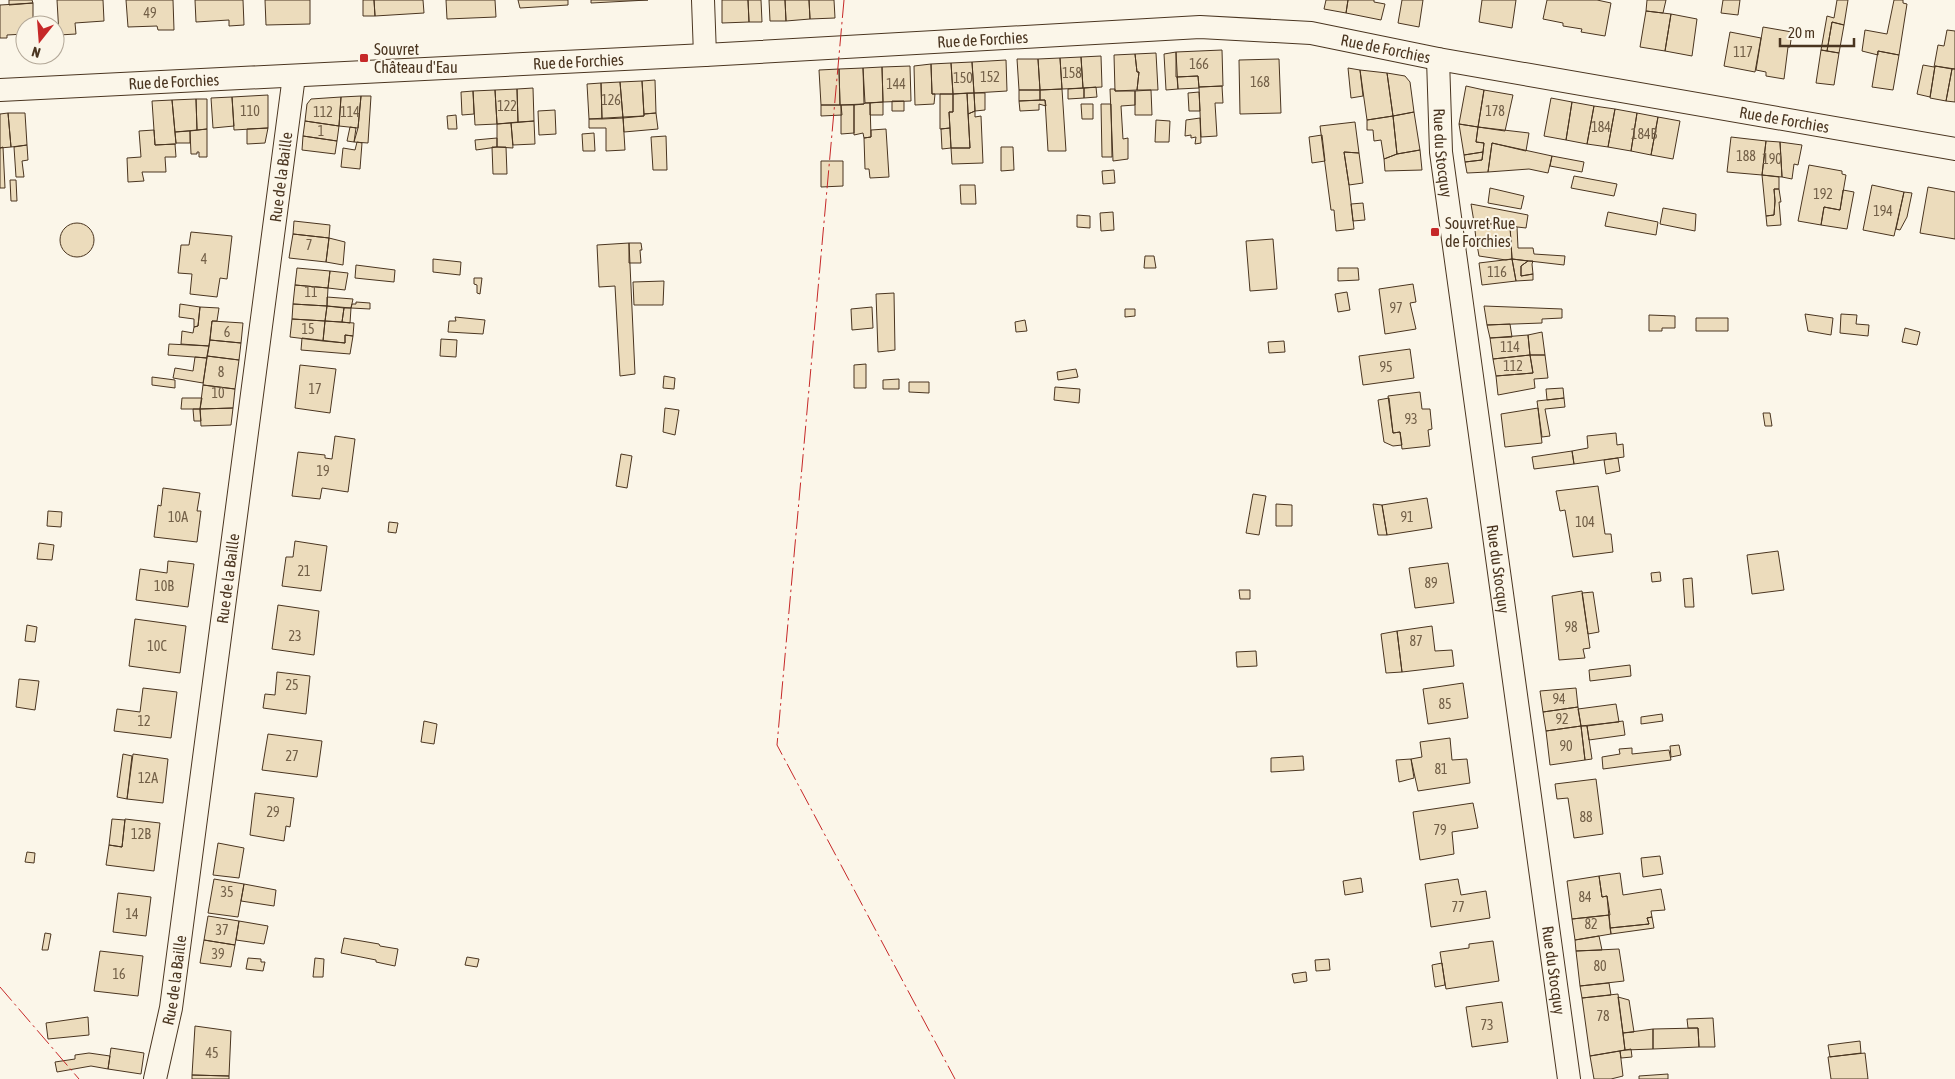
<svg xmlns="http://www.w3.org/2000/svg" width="1955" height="1079" viewBox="0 0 1955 1079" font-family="'Asap Condensed',sans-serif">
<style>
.building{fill:#ecdcbc;stroke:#4a3520}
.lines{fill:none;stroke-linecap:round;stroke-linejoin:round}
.minor-casing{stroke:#4a3520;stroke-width:24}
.minor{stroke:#fbf6e9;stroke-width:22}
.power{stroke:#c62828;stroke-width:1;stroke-dasharray:18 4 2.5 4;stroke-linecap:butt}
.poi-dot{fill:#c62828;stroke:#fbf6e9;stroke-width:2}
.labels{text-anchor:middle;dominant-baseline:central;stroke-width:4;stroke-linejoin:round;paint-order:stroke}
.number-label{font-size:14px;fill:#725f47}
.street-label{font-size:16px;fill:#4a3520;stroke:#fbf6e9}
.poi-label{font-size:16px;fill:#4a3520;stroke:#fbf6e9;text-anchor:start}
</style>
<rect width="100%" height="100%" fill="#fbf6e9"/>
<!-- building -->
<path class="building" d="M9 0H32L33 3 9 5Z
M57 0H103L104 21 75 23 76 34 59 35Z
M126 0H173L174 30H158L157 26 128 27Z
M195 0H243L244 25 229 26V20L196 22Z
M265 0H310V24L266 25Z
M363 0H374L375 16H363Z
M374 0H423L424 13 375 16Z
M446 0H495L496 17 447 19Z
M518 0H568V5L520 8Z
M591 0H648L591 3Z
M722 0H748L749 22 722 23Z
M748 0H761L762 22H749Z
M769 0H785L786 21H770Z
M785 0H809L810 19 786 21Z
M809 0H834L835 18 810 19Z
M1326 0H1348L1346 13 1324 9Z
M1348 0H1374V2L1385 4 1381 20 1346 13Z
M1402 0H1423L1419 27 1398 23Z
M1482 0H1516L1512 28 1479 22Z
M1547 0H1597L1611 3 1605 36 1581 32 1582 29 1563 26V23L1543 19Z
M1647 0H1666L1663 13 1646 11Z
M1723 0H1740L1738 15 1721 13Z
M1837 0H1848L1844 25 1832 22 1827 51 1821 50 1827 16 1834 18Z
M1894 0H1903V3L1907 4 1899 55 1878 51V55L1862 51 1865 30 1887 34Z
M33 3V25H25V34L7 35V38H0V5Z
M1646 11 1671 14 1665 51 1640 47Z
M1671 14 1697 19 1692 56 1665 51Z
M1832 22 1844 25 1839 53 1827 51Z
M1763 27 1792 32 1790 47H1788L1784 79 1766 76V72L1756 70Z
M1947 30 1955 31V69L1935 66 1930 97 1917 94 1923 65 1934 67 1938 45 1944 46Z
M1730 32 1761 38 1755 72 1724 66Z
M1222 50 1223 86 1199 87 1198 76 1176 77V52Z
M1821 50 1839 53 1834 85 1816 83Z
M1878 51 1899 55 1893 90 1872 87Z
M1176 52 1178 89 1166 90 1164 54Z
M1156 53 1158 90H1137L1139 72H1137L1135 54Z
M1135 54 1137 72H1139L1137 90 1115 91 1114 55Z
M1101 56 1102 87 1083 88 1081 57Z
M1081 57 1083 88 1062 89 1060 58Z
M1060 58 1062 89 1040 90 1038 59Z
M1017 59H1038L1040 90H1019Z
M1279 59 1281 113 1240 114 1239 60Z
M1006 60 1007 91 974 93 972 62Z
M972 62 974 93 953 94 951 63Z
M951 63 953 94H932L931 64Z
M931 64 932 94H935L934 104 915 105 914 66Z
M910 66 911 101 883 102 882 67Z
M1935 66 1952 69 1946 101 1930 98Z
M882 67 883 102 865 103 863 68Z
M863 68 864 104 840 105 839 69Z
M1348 68 1360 70 1363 96 1351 98Z
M839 69 840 105H821L819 70Z
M1952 69H1955V102L1946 101Z
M1360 70 1387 73 1393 116 1367 120Z
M1387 73 1405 76 1410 82 1414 112 1393 116Z
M1198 76 1199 88 1178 89 1177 77Z
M655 80 656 113 644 114 642 81Z
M642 81 644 116 623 118 620 82Z
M620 82 623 118 602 119 601 83Z
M601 83 602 119H589L587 84Z
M1222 86 1223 103H1215L1217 136 1201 137 1199 87Z
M1466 86 1484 90 1478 127 1459 124Z
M1096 87 1097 97 1084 98V88Z
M533 88 534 121 518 122 517 89Z
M1084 88V98L1068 99V89Z
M517 89 518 122 497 124 495 90Z
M1062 89 1066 151H1048L1045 100H1040V90Z
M1110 89H1115V91H1135V105L1121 106 1123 139 1128 138V159L1113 161Z
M495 90 497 124 475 125 473 91Z
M1019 90H1040V100L1019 101Z
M1151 90 1152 115H1135V91Z
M1484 90 1513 95 1505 131 1478 127Z
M473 91 474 114 462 115 461 92Z
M1199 92 1200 111H1189L1188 93Z
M967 93H974L975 111 968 114Z
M967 93 970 148H951L949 112H953V94Z
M974 93H985V110L975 111Z
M940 94H953V112H949L950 128 940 129Z
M268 95V128L234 130 232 97Z
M361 96 358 128 339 126 341 97Z
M361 96H371L368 143 354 142 358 128Z
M232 97 234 126 213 128 211 98Z
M341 97 339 126 305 121 307 104 311 99Z
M1551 98 1572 102 1566 140 1544 136Z
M196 99 197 130 175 132 172 100Z
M196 99H207V129L197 130Z
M172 100 176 144 155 145 152 101Z
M1045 100 1046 106 1039 104V110L1020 111 1019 101Z
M892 101H904V111H892Z
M883 102V115H870V103Z
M1572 102 1594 106 1587 144 1566 140Z
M865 103H870L871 137 864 138 863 133 854 135V105L864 104Z
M1081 104H1093V119H1082Z
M1101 104H1111L1112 157H1102Z
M821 105H841L842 115 821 116Z
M841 105H854V133L841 134Z
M1594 106 1615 109 1608 147 1587 144Z
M1615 109 1637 113 1631 151 1608 147Z
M555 110 556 134 539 135 538 111Z
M975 111V117L981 116 983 163 952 164 951 148H970L968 114Z
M1414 112 1420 150 1397 154 1393 116Z
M8 113H25L27 145 11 147Z
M8 113 11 147 0 148V114Z
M656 113 658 129 624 132 623 117 644 116V114Z
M1637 113 1658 117 1651 155 1631 151Z
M456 115 457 129H448L447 116Z
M1393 116 1397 154 1384 159 1381 140 1374 141 1373 130H1367V120Z
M623 117 625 150 606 151V128H589V119Z
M1658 117 1680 121 1673 159 1651 155Z
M1200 118 1201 143 1195 144 1196 137 1191 138V135L1185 136 1186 120Z
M1156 120 1170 121 1169 142H1155Z
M305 121 339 126 337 141 303 136Z
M534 121 535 144 513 145 511 123Z
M1355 122 1359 153 1344 152 1349 185 1354 229 1336 231 1334 210H1331L1320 126Z
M511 123 513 148 497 147V124Z
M1459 124 1478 127 1476 142 1484 143 1483 152 1464 155Z
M350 127 356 128 354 142 347 141Z
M1478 127 1529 133 1526 151 1492 143 1488 172 1467 173 1465 162 1482 160 1484 143 1476 142Z
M268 128 265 143 247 144V129Z
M950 128 951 148 942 149 941 129Z
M207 129V157H199V152H197V154H191L190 131Z
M886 129 889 177 870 178 869 169H865L864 138 871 137V130Z
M154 130 155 145 175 144 176 157H165L166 172H142L144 181 128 182 127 158 141 157 139 131Z
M190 131V143H176L175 132Z
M594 133 595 151H583L582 134Z
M1322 135 1325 161 1312 163 1309 137Z
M303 136 337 141 335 154 302 150Z
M666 136 667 170H653L651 137Z
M1731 137 1766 141 1762 175 1727 172Z
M497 138V147L476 150 475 140Z
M1766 141 1780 142 1782 177 1762 175Z
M357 142 362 143 360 169 341 167 343 148 355 150Z
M1780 142 1802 145 1798 165 1794 164 1792 179 1782 177Z
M1492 143 1552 156 1548 173 1529 169 1488 172Z
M27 145 28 160 22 161 24 177H16L14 147Z
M3 147 5 188H0V148Z
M492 147H506L507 174H493Z
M1001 147H1013L1014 170 1001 171Z
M1420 150 1422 170 1385 171 1384 159 1397 154Z
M1344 152 1359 153 1363 183 1349 185Z
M1483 152 1482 160 1465 162 1464 155Z
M1552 156 1584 162 1582 172 1550 166Z
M821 161H843V186L821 187Z
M1809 165 1842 171V174L1846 175 1840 210 1824 207 1821 225 1798 221Z
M1114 170 1115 183 1103 184 1102 171Z
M1762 175 1779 177V189H1774L1775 201 1774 215 1766 216Z
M1574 176 1617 184 1614 196 1571 188Z
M10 180H16L17 201H11Z
M960 185H975L976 204H961Z
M1872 185 1904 192 1894 236 1863 230Z
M1928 187 1955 192V239L1920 233Z
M1490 188 1524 196 1521 209 1488 203Z
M1774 189H1779L1781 202H1779L1781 225 1767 226 1766 216 1774 215 1775 201Z
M1843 190 1854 192 1847 229 1821 225 1824 207 1840 210Z
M1904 192 1912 193 1907 217 1900 230 1896 229Z
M1363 203 1365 220 1353 221 1351 204Z
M1471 204 1528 215 1526 228 1474 222Z
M1663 208 1696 214 1695 231 1660 224Z
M1113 212 1114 230 1101 231 1100 213Z
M1608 212 1658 222 1656 235 1605 226Z
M1077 215 1090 216V228L1077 227Z
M294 221 330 225 329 238 293 234Z
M1474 222 1510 226 1511 242 1476 239Z
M60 240a17 17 0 1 1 34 0a17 17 0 1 1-34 0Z
M1510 226 1517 227 1518 248H1533L1534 254 1565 256 1564 265 1512 259Z
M191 232 232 236 227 279 220 278 217 297 190 294 192 274 178 273 181 245H189Z
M293 234 329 238 326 262 289 258Z
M329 238 345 242 343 265 326 262Z
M1273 239 1277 289 1250 291 1246 241Z
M1476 239 1511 242 1512 259 1506 260 1479 256Z
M629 243H641L642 250H640L641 263H629Z
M629 243 635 374 620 376 615 286 599 287 597 245Z
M1145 256H1154L1156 268H1144Z
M433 259 461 262 460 275 433 272Z
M1512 259 1516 281 1482 285 1479 263Z
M1512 259 1528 261 1521 266V276L1533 274V280L1516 281Z
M1528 261H1533L1532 264 1533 274 1521 276V266Z
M356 265 395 270 394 282 355 278Z
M297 268 330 271 328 288 295 285Z
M1338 268H1358L1359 280 1338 281Z
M330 271 348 273 345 290 328 288Z
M474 278H482L480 294 477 293V285L474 284Z
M664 281 663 305H634L633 282Z
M1413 284 1416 302 1410 303 1416 329 1385 334 1379 289Z
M295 285 328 288 327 306 293 304Z
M1347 292 1350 310 1338 312 1335 294Z
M894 293 895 350 878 352 876 294Z
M327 297 353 299 351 308 327 306Z
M356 302 370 303V309L351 308 352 304H356Z
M180 304 200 307 198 326 194 327V319L179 317Z
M293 304 327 306 325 321 292 319Z
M327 306 344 308 342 322 325 321Z
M1484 306 1562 309V318L1542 319V323L1487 325Z
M200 307 219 308 217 321H212L209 346 181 344 182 331 193 333 194 327 198 326Z
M872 307 873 328 852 330 851 309Z
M344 308H351L350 323 342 322Z
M1125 309H1135V316L1125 317Z
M1805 314 1833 318 1831 335 1808 331Z
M1841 314 1857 315 1856 324 1869 325 1868 336 1840 333Z
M1649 315 1675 316V328H1662V331H1649Z
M455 317 485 320 483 334 448 332 449 321H456Z
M1696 318H1728V331H1696Z
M292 319 325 321 323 341 290 337Z
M1025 320 1027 331 1016 332 1015 322Z
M212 321 243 323 241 343 210 340Z
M325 321 354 323 353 336 345 335V343L323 341Z
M1510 324 1512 337 1490 338 1487 325Z
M1905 328 1920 332 1917 345 1902 342Z
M1542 332 1545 355H1530L1528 335Z
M345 335 353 336 350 354 301 350 302 338 345 343Z
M1528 335 1530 355 1493 359 1490 338Z
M441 339 457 340 456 357 440 356Z
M210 340 241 343 239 360 207 356Z
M1284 341 1285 352 1269 353 1268 342Z
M169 344 209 346 207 358 168 355Z
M1410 349 1414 378 1363 385 1359 356Z
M1530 355 1533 373 1496 376 1493 359Z
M1530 355H1545L1548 378 1534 379 1535 388 1498 395 1496 376 1533 373Z
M207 356 239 360 235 389 203 385Z
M195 357 207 358 203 383 173 378 175 368 193 371Z
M866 364V388H854V365Z
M300 365 336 369 330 413 295 408Z
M1076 369 1078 377 1058 380 1057 372Z
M664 376 675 378 674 389 663 388Z
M152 377 175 380V388L152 385Z
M899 379V389H883V380Z
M909 382H929V393L909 392Z
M203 385 235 389 233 408 200 409Z
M1055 387 1080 389 1079 403 1054 400Z
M1563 388 1564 398 1547 400 1546 389Z
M1420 392 1422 409H1430L1432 429 1428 430 1430 446 1402 449 1400 432 1393 433 1388 396Z
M182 398H202L200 409H181Z
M1389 398 1393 433 1400 432 1402 445 1393 446 1384 442 1378 400Z
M1564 398 1565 407 1545 409 1550 436 1542 437 1537 401Z
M233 408 231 425 201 426 200 409Z
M665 408 679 410 675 435 663 432Z
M1538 408 1542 443 1505 447 1501 414Z
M193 409H200L201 421H194Z
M1763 413H1770L1772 426H1765Z
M1616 433 1617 445 1623 444 1624 457 1574 464 1572 451 1588 448 1587 436Z
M335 436 355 439 348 492 322 488 320 499 292 496 298 452 325 455V458L332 459Z
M1572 451 1574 464 1534 469 1532 457Z
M621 454 632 456 627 488 616 486Z
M1618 458 1620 471 1606 474 1604 460Z
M1598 486 1605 534H1611L1613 552 1573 557 1565 510 1560 511 1556 491Z
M163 488 200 493 197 511H201L197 542 154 537 158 505 161 506Z
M1253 494 1266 496 1259 535 1246 533Z
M1427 498 1432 528 1387 535 1382 505Z
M1276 504 1292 505V526H1276Z
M1373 504 1382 505 1387 535H1378Z
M48 511 62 512 61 527 47 526Z
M389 522 398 523 396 533 388 532Z
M295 541 327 546 321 591 282 586 286 557H293Z
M39 543 54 545 52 560 37 559Z
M1778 551 1784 590 1752 594 1747 555Z
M168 561 194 564 188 607 136 600 140 569 167 573Z
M1448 563 1454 603 1415 608 1409 568Z
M1660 572 1661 581 1652 582 1651 573Z
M1692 578 1694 607H1685L1683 579Z
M1239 590H1250V599H1240Z
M1582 591 1590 648 1583 649 1585 658 1559 660 1552 596Z
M1593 592 1599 632 1588 634 1582 593Z
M278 605 319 611 314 655 272 649Z
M135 619 186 626 180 673 129 666Z
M27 625 37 627 35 642 25 641Z
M1432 626 1435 651 1452 650 1454 666 1402 672 1397 631Z
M1397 631 1402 672 1386 673 1381 634Z
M1256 651 1257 666 1237 667 1236 652Z
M1630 665 1631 676 1590 681 1589 670Z
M277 672 310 676 306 714 263 708 265 694 275 695Z
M19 679 39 681 35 710 16 707Z
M1463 683 1468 718 1428 724 1423 689Z
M143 688 177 692 171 738 114 731 117 709 140 712Z
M1576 688 1578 707 1543 712 1540 691Z
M1616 704 1619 722 1581 726 1578 709Z
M1578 707 1581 726 1546 731 1543 712Z
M1662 714 1663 721 1641 724V717Z
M424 721 437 724 434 744 421 742Z
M1623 721 1625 735 1589 740 1587 726Z
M1581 726 1585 760 1550 765 1546 731Z
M1581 726H1587L1592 759 1585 760Z
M268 734 322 741 317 777 262 770Z
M1450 738 1452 760 1467 759 1470 783 1418 791 1411 759 1422 757 1420 742Z
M1679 745 1681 755 1671 757 1670 746Z
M1632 748V754L1669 750 1671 760 1603 769 1602 757 1620 754 1619 749Z
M123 754 132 756 127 799 117 797Z
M133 754 168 759 163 803 127 799Z
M1303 756 1304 770 1271 772V758Z
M1411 759 1414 778 1399 782 1396 760Z
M1596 779 1603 834 1574 838 1568 798 1557 799 1555 784Z
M255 793 294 798 290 827 286 826 284 841 250 835Z
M1473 803 1478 828 1452 832 1454 854 1420 860 1413 812Z
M112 819 125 820 122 847 109 845Z
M125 819 160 823 154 871 106 865 109 845 122 847Z
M218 843 244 848 239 878 213 875Z
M27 852 35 853 34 863 25 862Z
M1660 856 1663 874 1643 877 1641 858Z
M1620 873 1623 895 1661 889 1665 910 1651 911 1652 917 1647 918 1649 924 1610 928 1607 896 1602 897 1599 876Z
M1599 876 1602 897 1607 896 1610 915 1572 919 1567 881Z
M1361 878 1363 892 1345 895 1343 881Z
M214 879 244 884 238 917 208 913Z
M1458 879 1461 895 1486 891 1490 918 1431 927 1425 884Z
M244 884 276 890 274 906 241 901Z
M118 893 151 897 146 936 113 932Z
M1609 915 1611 934 1575 940 1572 919Z
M208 916 239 921 235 945 204 940Z
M1652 917 1654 928 1611 934 1610 928 1649 924 1647 918Z
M239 921 268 926 264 944 236 940Z
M45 933 51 934 48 950H42Z
M1599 936 1602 950 1576 951 1575 940Z
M344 938 379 944 380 946 398 949 395 966 376 962V960L341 953Z
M204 940 235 945 231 967 200 963Z
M1493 941 1499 981 1446 989 1440 952 1469 948V944Z
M1619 949 1624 981 1580 986 1576 951Z
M100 951 143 956 138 996 94 991Z
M467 957 479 959 477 967 465 965Z
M248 958 261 959V962H265L263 971 246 969Z
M315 958 324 959 323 977H313Z
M1329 959 1330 970 1316 971 1315 960Z
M1442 963 1445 985 1435 987 1432 965Z
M1306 972 1307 981 1294 983 1292 974Z
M1609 983 1611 995 1582 998 1580 986Z
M1618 994 1625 1050 1590 1056 1582 998Z
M1618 997 1629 1000 1634 1032 1623 1033Z
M1502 1002 1508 1042 1472 1047 1466 1007Z
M88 1017 89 1035 48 1039 46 1023Z
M1713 1018 1715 1047H1699L1698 1028H1688L1687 1019Z
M195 1026 231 1031 229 1076 192 1075Z
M1698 1028 1699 1047 1653 1049V1029Z
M1653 1029V1049L1625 1050 1623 1033Z
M1860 1041 1861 1053 1830 1057 1828 1045Z
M111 1048 144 1053 141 1074 108 1069Z
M1631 1049 1632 1057 1621 1058 1620 1051Z
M1620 1051 1623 1076 1611 1079H1594L1590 1056Z
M89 1053 110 1056 108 1069 91 1066 57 1072 55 1062 75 1059V1055Z
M1865 1053 1868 1079H1831L1828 1057Z
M1668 1074V1079H1639V1076Z
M192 1075 229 1076V1079H192Z"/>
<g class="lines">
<defs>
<g id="minor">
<path d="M703 0 705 55"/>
<path id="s1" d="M1438 59 1441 152 1569 1079"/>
<path id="s2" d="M0 90 705 55 1200 27 1311 33 1438 59 1955 149"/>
<path id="s3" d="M155 1079 171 1008 294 76"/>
</g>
</defs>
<!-- minor casing -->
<use href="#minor" class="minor-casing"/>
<!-- minor -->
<use href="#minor" class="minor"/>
<!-- power -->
<path class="power" d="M844 0 777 745 955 1079
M0 987 79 1079"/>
</g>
<!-- markers -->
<g class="poi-dot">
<rect x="359" y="53" width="10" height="10" rx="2.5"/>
<rect x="1430" y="227" width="10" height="10" rx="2.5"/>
</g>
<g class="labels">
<!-- number labels -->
<g class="number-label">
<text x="150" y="13">49</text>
<text x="1743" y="52">117</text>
<text x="1199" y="64">166</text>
<text x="1072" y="73">158</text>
<text x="990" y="77">152</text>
<text x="963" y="78">150</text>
<text x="1260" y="82">168</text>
<text x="896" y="84">144</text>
<text x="611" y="100">126</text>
<text x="507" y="106">122</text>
<text x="250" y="111">110</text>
<text x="1495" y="111">178</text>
<text x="323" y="112">112</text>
<text x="350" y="112">114</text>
<text x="1601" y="127">184</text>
<text x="321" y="131">1</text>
<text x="1644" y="134">184B</text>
<text x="1746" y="156">188</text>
<text x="1772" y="159">190</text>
<text x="1823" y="194">192</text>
<text x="1883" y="211">194</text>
<text x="309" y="245">7</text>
<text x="204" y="259">4</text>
<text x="1497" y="272">116</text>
<text x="311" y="292">11</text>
<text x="1396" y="308">97</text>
<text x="308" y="329">15</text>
<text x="227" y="332">6</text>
<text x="1510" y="347">114</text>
<text x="1513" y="366">112</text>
<text x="1386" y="367">95</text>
<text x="221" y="372">8</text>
<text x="315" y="389">17</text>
<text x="218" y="393">10</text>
<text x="1411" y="419">93</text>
<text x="323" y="471">19</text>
<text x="178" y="517">10A</text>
<text x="1407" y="517">91</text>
<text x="1585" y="522">104</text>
<text x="304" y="571">21</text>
<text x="1431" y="583">89</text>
<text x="164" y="586">10B</text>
<text x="1571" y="627">98</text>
<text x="295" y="636">23</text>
<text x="1416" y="641">87</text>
<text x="157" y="646">10C</text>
<text x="292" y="685">25</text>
<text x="1559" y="699">94</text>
<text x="1445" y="704">85</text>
<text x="1562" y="719">92</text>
<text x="144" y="721">12</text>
<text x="1566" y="746">90</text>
<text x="292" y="756">27</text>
<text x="1441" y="769">81</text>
<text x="148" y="778">12A</text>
<text x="273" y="812">29</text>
<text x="1586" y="817">88</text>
<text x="1440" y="830">79</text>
<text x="141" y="834">12B</text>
<text x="227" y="892">35</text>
<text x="1585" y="897">84</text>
<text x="1458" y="907">77</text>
<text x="132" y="914">14</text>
<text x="1591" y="924">82</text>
<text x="222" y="930">37</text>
<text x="218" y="954">39</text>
<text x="1600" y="966">80</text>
<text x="119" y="974">16</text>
<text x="1603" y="1016">78</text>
<text x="1487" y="1025">73</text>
<text x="212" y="1053">45</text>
</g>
<!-- street labels -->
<g class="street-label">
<text stroke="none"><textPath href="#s2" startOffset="984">Rue de Forchies</textPath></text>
<text stroke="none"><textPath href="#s2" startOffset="1389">Rue de Forchies</textPath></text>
<text stroke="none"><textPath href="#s2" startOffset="579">Rue de Forchies</textPath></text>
<text stroke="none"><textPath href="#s2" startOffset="174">Rue de Forchies</textPath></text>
<text stroke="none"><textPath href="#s2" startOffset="1794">Rue de Forchies</textPath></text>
<text stroke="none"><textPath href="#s1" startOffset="94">Rue du Stocquy</textPath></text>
<text stroke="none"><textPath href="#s3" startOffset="911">Rue de la Baille</textPath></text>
<text stroke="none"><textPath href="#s1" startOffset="514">Rue du Stocquy</textPath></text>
<text stroke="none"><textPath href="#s3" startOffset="506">Rue de la Baille</textPath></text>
<text stroke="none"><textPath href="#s1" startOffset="919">Rue du Stocquy</textPath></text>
<text stroke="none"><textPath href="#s3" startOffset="101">Rue de la Baille</textPath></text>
</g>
<!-- poi labels -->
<g class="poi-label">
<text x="374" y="49">Souvret<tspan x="374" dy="18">Château d'Eau</tspan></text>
<text x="1445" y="223">Souvret Rue<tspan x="1445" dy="18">de Forchies</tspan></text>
</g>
</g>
<!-- north arrow -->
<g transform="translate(40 40) rotate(197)"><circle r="24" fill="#fbf6e9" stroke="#b4a999"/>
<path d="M0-4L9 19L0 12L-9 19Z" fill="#c62828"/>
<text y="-8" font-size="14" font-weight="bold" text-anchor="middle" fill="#4a3520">N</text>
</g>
<!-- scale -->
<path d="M1780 38v8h74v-8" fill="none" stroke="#4a3520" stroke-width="2.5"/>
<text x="1788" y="38" font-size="15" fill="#4a3520" stroke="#fbf6e9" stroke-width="4" paint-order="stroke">20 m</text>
</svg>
